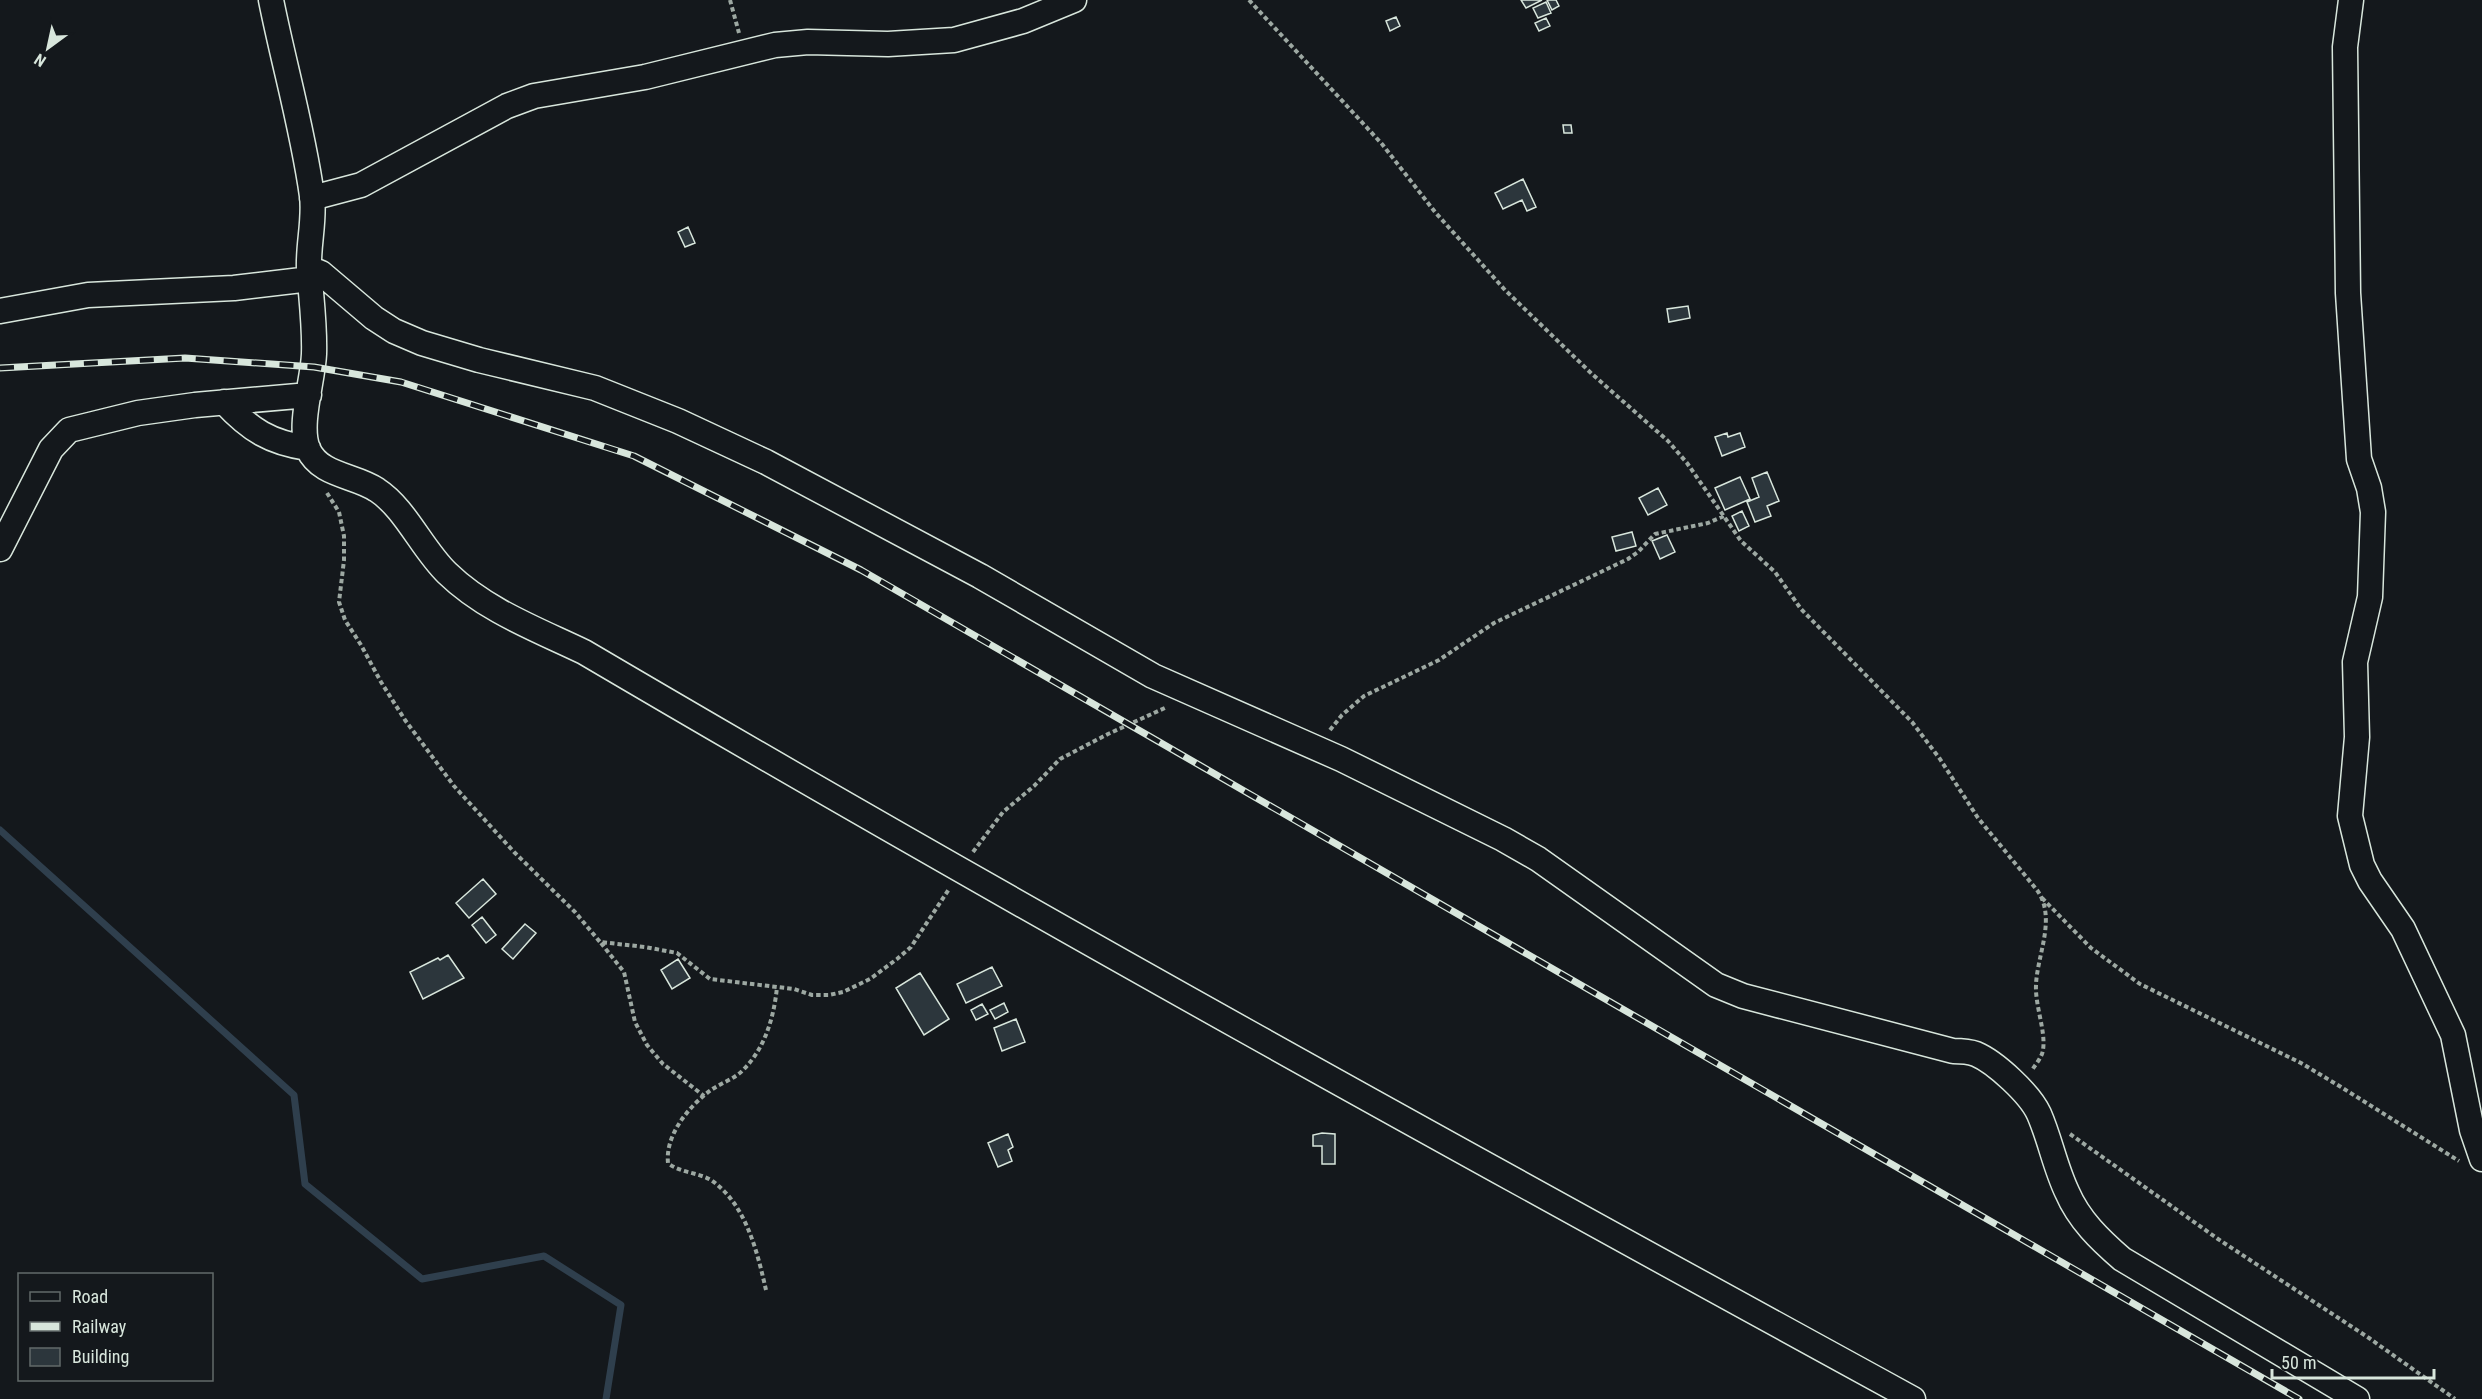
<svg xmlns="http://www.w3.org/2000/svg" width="2482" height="1399" viewBox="0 0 2482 1399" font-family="'Roboto Condensed',sans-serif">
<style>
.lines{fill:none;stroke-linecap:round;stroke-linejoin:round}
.stream{stroke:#2f3f4d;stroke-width:7}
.building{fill:#2c363c;stroke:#d8e6dc;stroke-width:1.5}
.minor-casing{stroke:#d8e6dc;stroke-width:27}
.path{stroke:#9da8a2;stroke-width:4;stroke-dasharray:4.5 3;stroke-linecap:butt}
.minor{stroke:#14181c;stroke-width:24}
.rail-casing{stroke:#d8e6dc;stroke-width:7}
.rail{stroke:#14181c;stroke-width:4.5;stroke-dasharray:14;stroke-linecap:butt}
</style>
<rect width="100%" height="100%" fill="#14181c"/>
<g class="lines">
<!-- stream -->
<path class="stream" d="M0 830 294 1095 305 1184 422 1279 544 1256 621 1305 606 1399"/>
</g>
<!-- building -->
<path class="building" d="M1521 0H1542L1526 8Z
M1547 0H1556L1559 6 1552 10Z
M1546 2 1551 13 1538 18 1533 8Z
M1396 17 1400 26 1390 31 1386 21Z
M1546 18 1550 26 1539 31 1535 23Z
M1563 125H1571L1572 133H1564Z
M1523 179 1536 207 1527 211 1522 200 1503 209 1495 193Z
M688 227 695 243 685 247 678 232Z
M1688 306 1690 318 1669 322 1667 309Z
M1727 433 1728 437 1740 433 1745 447 1722 456 1715 437Z
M1767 472 1779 501 1767 506 1771 516 1755 522 1747 502 1759 497 1752 478Z
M1740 477 1750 499 1725 510 1715 488Z
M1658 488 1667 505 1648 515 1639 498Z
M1742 511 1749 526 1739 531 1732 516Z
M1632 532 1636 546 1616 551 1612 537Z
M1667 535 1675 552 1660 559 1652 541Z
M483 879 496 894 469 918 456 903Z
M482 917 496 935 486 943 472 925Z
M525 924 536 933 513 959 502 949Z
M448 955 464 978 423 999 410 972 438 958 440 960Z
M678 959 690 978 672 989 661 970Z
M992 967 1002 986 966 1003 957 984Z
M920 973 949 1019 924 1035 896 988Z
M1004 1003 1008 1012 995 1019 990 1010Z
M982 1004 988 1014 976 1020 971 1010Z
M1016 1019 1025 1042 1002 1051 994 1028Z
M1322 1133 1335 1134V1164H1322V1146H1313V1135Z
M1008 1134 1013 1147 1008 1150 1012 1161 998 1167 988 1143Z"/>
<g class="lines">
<defs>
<path id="minor" d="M271 0C284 65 303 130 312 196 315 219 308 245 309 268 311 297 315 325 314 354 313 381 298 425 308 449 320 476 355 475 377 490 405 508 422 549 447 573 485 610 536 629 584 652 1022 910 1467 1155 1913 1399
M2351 0 2345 47 2348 293 2359 459 2369 488 2373 512 2370 597 2355 662 2357 737 2350 816 2362 865 2370 881 2403 929 2453 1035 2472 1130 2482 1159
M312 198 361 185 507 106 534 96 645 77 775 45 808 42 888 44 954 40 1023 21 1074 0
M309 268 321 273 374 318 394 331 422 343 479 360 595 388 678 421 766 462 980 576 1153 676 1341 759 1503 839 1538 859 1716 985 1743 996 1953 1051C1961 1051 1968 1051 1976 1054 1995 1062 2030 1094 2039 1114 2050 1139 2055 1167 2067 1192 2079 1220 2100 1240 2122 1259L2357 1399
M0 311 88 295 234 288 310 279
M224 402C250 430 271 443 308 448
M0 549 51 449 69 430 138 413 195 405 309 395"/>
</defs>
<!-- minor casing -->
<use href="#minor" class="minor-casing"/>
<!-- path -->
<path class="path" d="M730 0 739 33
M1249 0 1382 144 1435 212 1505 290 1592 374 1668 441 1687 463 1741 541 1775 572 1801 609 1912 722 1940 759 1978 818 2037 890C2057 918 2037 955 2036 985 2035 1006 2046 1031 2043 1050 2042 1057 2036 1064 2032 1070
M327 493 339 512 344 536V560L339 602 345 620 361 645 381 682 405 720 454 786 514 852 575 912 600 942 645 947 677 953 710 979 794 989 812 995H829L843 992 870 979 897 959 911 947 949 889
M1330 730 1342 715 1364 696 1439 660 1494 623 1628 559 1638 552 1655 534 1708 523 1724 516
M973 852 1003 812 1034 786 1060 759 1108 734 1167 707
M2042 898 2091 948 2140 984 2301 1063 2341 1087 2459 1161
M601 943 624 972 635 1022 647 1045 663 1064 704 1096
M2070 1134 2218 1239 2369 1338 2455 1399
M766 1290C757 1251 746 1204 711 1180 697 1172 680 1173 668 1163 665 1135 689 1106 711 1090 721 1083 734 1079 742 1071 765 1049 774 1017 777 987"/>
<!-- minor -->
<use href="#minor" class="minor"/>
<defs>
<path id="rail" d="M0 368 185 358 314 367 401 382 634 456 861 570 2299 1399"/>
</defs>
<!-- rail casing -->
<use href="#rail" class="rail-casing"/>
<!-- rail -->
<use href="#rail" class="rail"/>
</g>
<!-- legend -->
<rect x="18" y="1273" width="195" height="108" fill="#14181c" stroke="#626a69" stroke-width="1.5"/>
<rect x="30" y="1292" width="30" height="9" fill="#14181c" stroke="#626a69" stroke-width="1.5"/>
<text x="72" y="1303" font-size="18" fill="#d8e6dc">Road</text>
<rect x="30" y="1322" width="30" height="9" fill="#d8e6dc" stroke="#626a69" stroke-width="1.5"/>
<text x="72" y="1333" font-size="18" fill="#d8e6dc">Railway</text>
<rect x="30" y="1348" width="30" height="18" fill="#2c363c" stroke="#626a69" stroke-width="1.5"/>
<text x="72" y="1363" font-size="18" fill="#d8e6dc">Building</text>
<!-- north arrow -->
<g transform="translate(48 48) rotate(213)" stroke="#14181c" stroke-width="4.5" paint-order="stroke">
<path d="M0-4.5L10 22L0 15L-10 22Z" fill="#d8e6dc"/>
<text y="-9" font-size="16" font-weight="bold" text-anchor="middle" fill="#d8e6dc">N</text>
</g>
<!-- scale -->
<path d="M2272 1369v9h162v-9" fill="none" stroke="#d8e6dc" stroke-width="3"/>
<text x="2281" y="1369" font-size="18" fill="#d8e6dc" stroke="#14181c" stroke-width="4.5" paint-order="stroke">50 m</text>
</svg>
